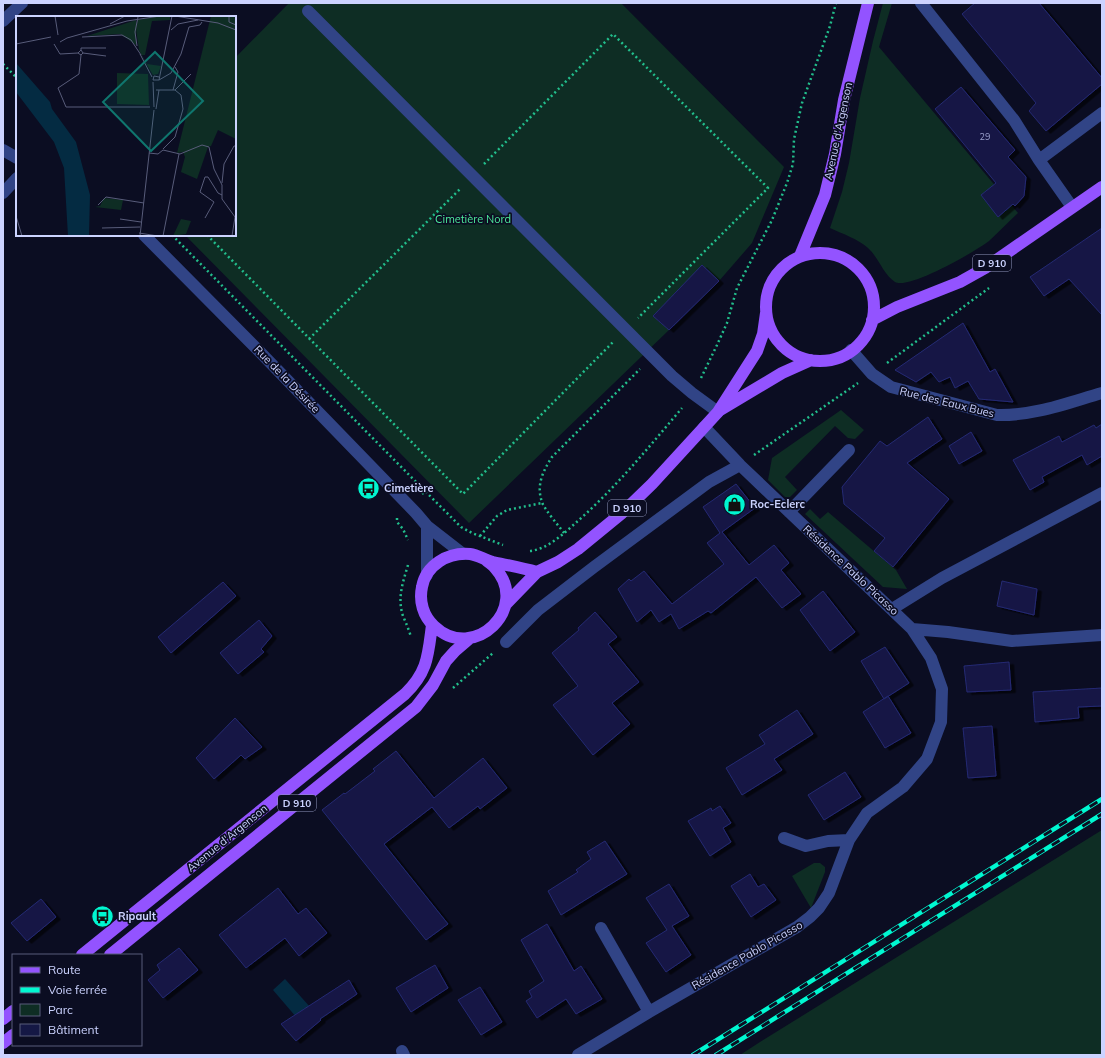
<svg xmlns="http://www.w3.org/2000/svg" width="1105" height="1058" viewBox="0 0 1105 1058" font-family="Mulish,sans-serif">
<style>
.green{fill:#0e2d24}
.water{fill:#042b42}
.building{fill:#151845;stroke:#252973;filter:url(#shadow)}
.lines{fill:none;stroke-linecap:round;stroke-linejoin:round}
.path{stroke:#22be8c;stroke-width:2.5;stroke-dasharray:2 3;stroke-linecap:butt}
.minor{stroke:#314486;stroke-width:12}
.major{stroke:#9353ff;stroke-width:12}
.rail-casing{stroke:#00f7d1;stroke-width:4.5}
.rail{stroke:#0b0d22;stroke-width:3;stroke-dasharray:9;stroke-linecap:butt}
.labels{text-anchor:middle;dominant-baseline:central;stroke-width:3.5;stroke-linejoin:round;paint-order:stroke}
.number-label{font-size:9px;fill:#9ea4d0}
.shield{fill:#0b0d22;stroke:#9298bd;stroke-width:1}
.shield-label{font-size:10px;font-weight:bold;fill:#ccd3ff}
.street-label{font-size:11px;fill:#ccd3ff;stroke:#0b0d22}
.park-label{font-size:11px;fill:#4deb9b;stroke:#0b0d22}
.poi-label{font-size:11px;font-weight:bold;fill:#ccd3ff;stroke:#0b0d22;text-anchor:start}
.inset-road{fill:none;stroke:#585c7a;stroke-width:1}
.view{fill:#0f766e;fill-opacity:0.15;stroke:#0f766e;stroke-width:2}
.inset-edge{fill:none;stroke:#ccd3ff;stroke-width:2}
</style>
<defs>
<filter id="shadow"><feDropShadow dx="4.5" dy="2.5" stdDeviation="0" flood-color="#0009"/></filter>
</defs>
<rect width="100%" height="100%" fill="#0b0d22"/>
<!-- green -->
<path class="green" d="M289 3H621L784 167 752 243 719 281 669 330 469 523 185 235H235V58Z
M883 3H892L879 47 1018 213C1008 222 999 232 989 241 976 251 909 290 895 282 883 274 879 258 868 248 858 239 843 234 830 228L842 192 849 163 860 98 873 41Z
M841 410 864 430 855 439 848 438 835 426 785 477 797 490 790 497H785L768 480 772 458Z
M810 509 820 519 828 512 896 570 907 589 883 587 805 514Z
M1102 830V1055H740L760 1042Z
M814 863H820L825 867V872L811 908 792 876Z"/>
<!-- water -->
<path class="water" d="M285 979 310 1007 297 1018 273 990Z"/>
<!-- building -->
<path class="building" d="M975 3H1039L1102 78V84L1046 131 1029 111 1036 103 962 14Z
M961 87 1015 150 1008 157 1026 177 1024 196 1015 206 1013 204 998 217 981 195 996 183 935 109Z
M1102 228V315L1069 279 1044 296 1030 277Z
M702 265 719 281 669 330 653 316Z
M963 323 990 372 995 369 1013 402 979 399 968 381 955 388 950 377 939 382 931 372 916 382 895 370Z
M928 417 942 439 907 463 949 499 893 567 874 551 885 538 844 504 842 487 880 441 887 446Z
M1102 424V456L1087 465 1082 455 1042 477 1044 482 1030 490 1013 460 1059 436 1062 442 1094 425 1096 428Z
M971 432 982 451 959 464 949 446Z
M736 484 755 508 722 532 749 565 774 545 789 563 781 570 801 594 782 608 756 577 711 613 708 611 679 629 671 614 659 622 651 610 637 622 618 589 629 579 631 581 644 571 672 604 724 564 707 543 720 533 703 507Z
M1002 581 1037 589 1034 615 997 606Z
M223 582 236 596 171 653 158 637Z
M823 591 855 632 830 651 800 610Z
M595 612 617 637 608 644 639 682 612 703 630 724 593 755 553 705 578 686 552 653 579 630 578 628Z
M259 620 272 636 261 649 264 652 238 674 220 653Z
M885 647 909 683 884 699 861 661Z
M1009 662 1011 690 967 692 964 666Z
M1102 688V706L1078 707 1079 718 1035 722 1033 692Z
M888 696 911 733 885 748 863 712Z
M797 710 813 734 774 759 782 770 742 795 726 768 765 744 759 735Z
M235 718 262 747 245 759 241 755 214 779 196 758Z
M992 726 996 776 968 778 963 728Z
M396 751 434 798 483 758 507 788 480 809 478 806 449 828 432 807 384 844 448 924 426 940 322 810 344 793 345 794 375 771 373 769Z
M845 772 861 797 824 820 808 795Z
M720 806 731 823 723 828 731 842 710 856 688 821 711 808 712 811Z
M605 841 627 874 561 915 548 891 578 872 576 870 591 859 587 852Z
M750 874 758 887 764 884 776 900 751 917 731 886Z
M669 884 689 916 672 926 691 955 666 972 646 943 667 930 646 898Z
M278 888 298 914 306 908 327 933 299 956 285 938 246 968 219 935Z
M41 899 56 917 27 941 11 923Z
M547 924 574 971 581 966 602 999 576 1014 566 999 537 1018 526 1001 532 997 529 991 544 981 521 940Z
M179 948 198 970 163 998 148 980 160 970 157 965Z
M435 965 448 988 411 1012 396 988Z
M349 980 357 994 320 1019 321 1020 296 1041 281 1024Z
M480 987 502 1022 481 1035 458 1000Z"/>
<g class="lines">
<!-- path -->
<path class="path" d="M3 64 17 78
M484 164 613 34 768 188 638 318
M172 235 425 491
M207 235 463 494 614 341
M309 339 460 189
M887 363 989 288
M701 378 717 345 727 323 737 288 772 220 787 183 793 164 794 139 802 103 830 26 836 3
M754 455 858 383
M422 494 425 491 461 527 472 533 503 545
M397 518V522L403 529 408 540
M564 533C559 526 544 509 542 502 536 485 543 471 552 457L640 369
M480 536 497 516 507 510 542 503
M530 551C549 549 565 532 579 520 617 486 649 447 682 408
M408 565C403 582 397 598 403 616 406 623 409 630 411 637
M453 688 493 653"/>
<!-- minor -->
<path class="minor" d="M921 3 1014 120 1039 160
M308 11 672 376 692 393 718 412
M3 21 22 3
M3 150 17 158
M3 193 17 178
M1072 207 1039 160 1102 113
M144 235 260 352 416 513 427 526 463 554
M851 350 872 374 891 387 997 415C1034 416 1067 403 1102 393
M704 427 740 465 912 629 948 632 1012 641 1102 635
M789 512 849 450
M427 575V526
M892 609 942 578 1102 493
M506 642 538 610 594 567 709 482 740 465
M784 838 806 846 828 841 849 840
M601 928 649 1012
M402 1051 404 1055
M578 1055 649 1012 797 927 810 917 819 908 829 893 849 840 867 813 903 787 927 759 941 722 942 689 931 658 912 629"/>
<!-- major -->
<path class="major" d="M766 307a54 54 0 1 1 108 0a54 54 0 1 1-108 0Z
M800 256 825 195 835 154 844 100 868 3
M872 320 897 307 960 282 985 268 1102 187
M720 410 782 373 811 360
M486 560C489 563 493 565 495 568 531 607 474 664 434 626 423 616 419 601 422 587 426 565 448 552 470 554 478 555 485 560 493 562 507 565 522 568 537 572
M506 604 537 572 558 562 578 549 622 513 652 484 718 412 757 351 763 334 766 313
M82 955 405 694C428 672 428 655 432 625
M110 955 416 707 433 685 446 661 455 651 469 639
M3 1019 13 1011
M3 1043 13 1035"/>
<defs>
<path id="rail" d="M693 1055 1102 799
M716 1055 1102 814"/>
</defs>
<!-- rail casing -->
<use href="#rail" class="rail-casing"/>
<!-- rail -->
<use href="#rail" class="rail"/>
</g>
<!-- icons -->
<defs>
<symbol id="bus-disc" viewBox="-11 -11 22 22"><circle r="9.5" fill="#00f7d1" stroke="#0b0d22"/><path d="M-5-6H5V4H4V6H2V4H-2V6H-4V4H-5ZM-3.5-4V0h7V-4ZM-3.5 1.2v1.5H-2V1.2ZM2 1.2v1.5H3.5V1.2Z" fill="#111"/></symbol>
<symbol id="shop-disc" viewBox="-11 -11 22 22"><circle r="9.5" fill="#00f7d1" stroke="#0b0d22"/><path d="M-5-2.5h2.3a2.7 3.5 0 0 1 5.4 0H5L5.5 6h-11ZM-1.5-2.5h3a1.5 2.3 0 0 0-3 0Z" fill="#111"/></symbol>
</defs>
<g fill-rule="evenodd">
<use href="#bus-disc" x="356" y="476" width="25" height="25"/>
<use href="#shop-disc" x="722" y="492" width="25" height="25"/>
<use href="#bus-disc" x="90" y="904" width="25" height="25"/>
</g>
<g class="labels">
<!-- number labels -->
<g class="number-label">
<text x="985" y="136">29</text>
</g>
<!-- shield labels -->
<g class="shield">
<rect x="973" y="255" width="38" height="16" rx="3"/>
<rect x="608" y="500" width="38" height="16" rx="3"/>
<rect x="278" y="795" width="38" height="16" rx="3"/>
</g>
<g class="shield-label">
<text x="992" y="263">D 910</text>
<text x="627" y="508">D 910</text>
<text x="297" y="803">D 910</text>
</g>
<!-- street labels -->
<g class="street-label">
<text transform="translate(838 131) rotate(-78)">Avenue d'Argenson</text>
<text transform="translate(287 379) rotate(46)">Rue de la Désirée</text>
<text transform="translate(947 402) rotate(14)">Rue des Eaux Bues</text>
<text transform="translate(851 570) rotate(43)">Résidence Pablo Picasso</text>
<text transform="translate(227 838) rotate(-39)">Avenue d'Argenson</text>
<text transform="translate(747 955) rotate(-30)">Résidence Pablo Picasso</text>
</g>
<!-- park labels -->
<g class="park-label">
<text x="473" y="219">Cimetière Nord</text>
</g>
<!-- poi labels -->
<g class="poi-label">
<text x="384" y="488">Cimetière</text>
<text x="750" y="504">Roc-Eclerc</text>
<text x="118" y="916">Ripault</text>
</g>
</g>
<!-- overview -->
<g transform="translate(16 16)">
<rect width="220" height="220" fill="#0b0d22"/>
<path d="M195 0H220V123L202 114 195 130 192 131 181 163 165 156 169 141 167 136 161 137ZM138 1H154V4L136 5 129 39H126L131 48 145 50 142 58 137 59 128 44 123 34 120 13 121 4ZM120 4V29L104 18 71 20ZM101 57 132 58 133 89 101 88ZM88 182 107 184 105 194 79 191 84 190ZM165 203 175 205 170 218 157 220Z" fill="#0e2d24"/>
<path d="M0 47 34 86 36 93 60 126 74 179 73 220H52L48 152 38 126 0 76Z" fill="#042b42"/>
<path class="inset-road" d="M39 0 42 19M159 0 202 7 220 14M213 0V6L220 9M94 8 109 0M155 14 162 8 182 4M66 21 106 19 115 24 125 39M44 26 51 22 111 5 144 0M0 28 35 21M38 28 44 38 62 37M121 30 119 16 122 1M65 34V32H90M67 37 90 40M124 38 136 61M65 39 62 37 65 34 67 37 65 39 63 58 42 72 50 91H134M143 61 138 60 137 64H143L156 0M143 64 155 57 165 38 173 11 184 9 186 6M137 66 138 91M140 74H159L175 58M157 74 162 56 159 51M140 93 143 74M147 133 159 121 167 93 165 79 159 74M133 137 142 138 147 134 164 138 186 129 193 131 198 153 206 169V183L219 201 216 220M206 167 208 148 218 130H220M82 189 90 181 128 187M0 200 6 220M189 202 198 186 184 176 189 161H192L202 177 206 179M104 203 125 206M86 212 124 211M123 217 142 220M124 220 138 94M147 220 163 138"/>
<path class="view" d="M139 36 187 85 135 135 87 86Z"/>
<rect width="220" height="220" class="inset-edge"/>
</g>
<!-- border -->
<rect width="1105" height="1058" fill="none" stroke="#ccd3ff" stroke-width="8"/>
<!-- legend -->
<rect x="12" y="954" width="130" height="92" fill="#0b0d22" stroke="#585c7a"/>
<rect x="20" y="967" width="20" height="6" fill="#9353ff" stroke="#585c7a"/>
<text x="48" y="974" font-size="12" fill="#ccd3ff">Route</text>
<rect x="20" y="987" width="20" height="6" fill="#00f7d1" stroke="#585c7a"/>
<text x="48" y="994" font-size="12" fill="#ccd3ff">Voie ferrée</text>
<rect x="20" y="1004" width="20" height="12" fill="#0e2d24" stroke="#585c7a"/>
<text x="48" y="1014" font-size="12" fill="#ccd3ff">Parc</text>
<rect x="20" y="1024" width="20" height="12" fill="#151845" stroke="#585c7a"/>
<text x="48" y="1034" font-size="12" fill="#ccd3ff">Bâtiment</text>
</svg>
